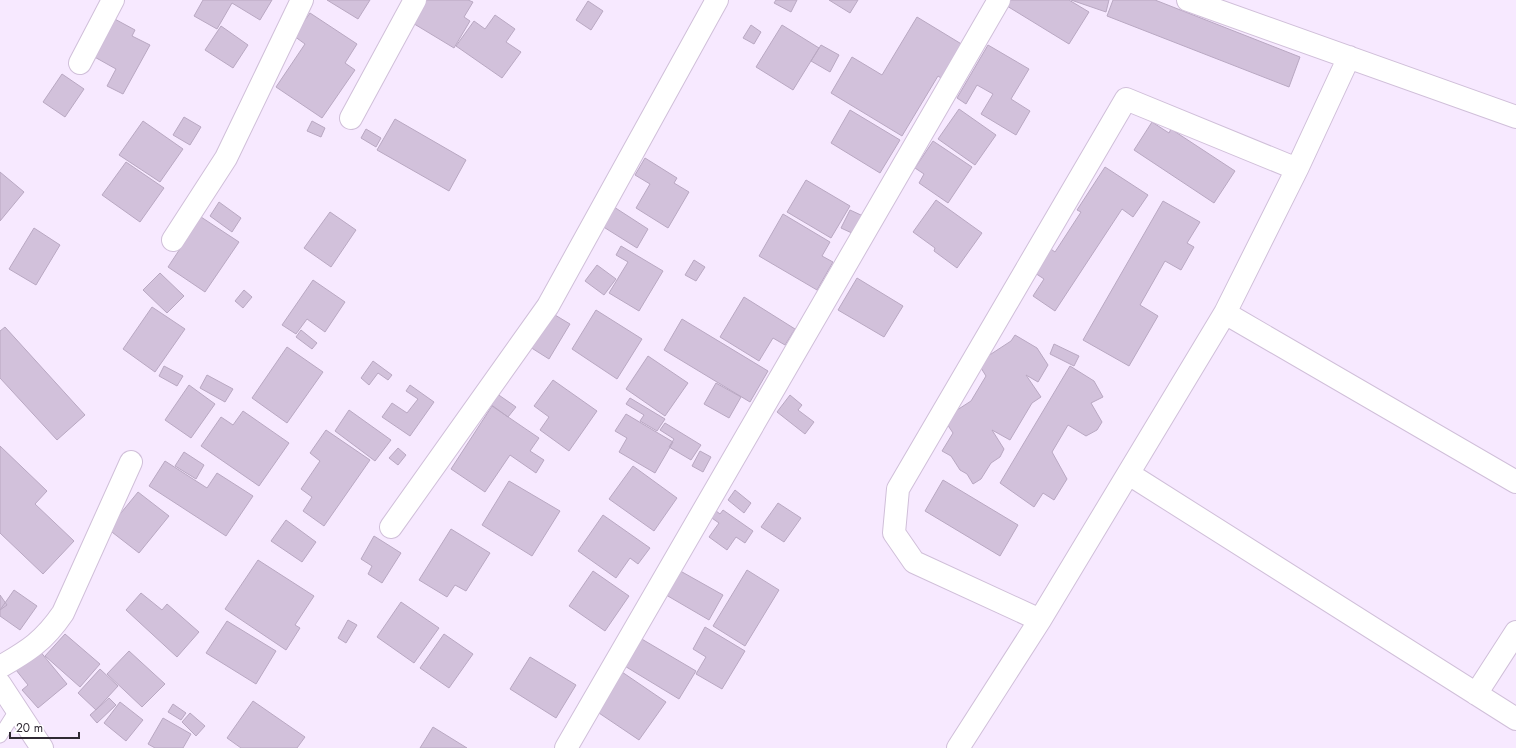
<svg xmlns="http://www.w3.org/2000/svg" width="1516" height="748" viewBox="0 0 1516 748" font-family="Jost,sans-serif">
<style>
.building{fill:#d2c1db;stroke:#b9a8c2}
.lines{fill:none;stroke-linecap:round;stroke-linejoin:round}
.service-casing{stroke:#d0bfd9;stroke-width:15}
.minor-casing{stroke:#d0bfd9;stroke-width:24}
.primary-casing{stroke:#d0bfd9;stroke-width:24}
.service{stroke:#fff;stroke-width:13}
.minor{stroke:#fff;stroke-width:22}
.primary{stroke:#fff;stroke-width:22}
</style>
<rect width="100%" height="100%" fill="#f7e9ff"/>
<!-- building -->
<path class="building" d="M203 0H272L260 20 232 3 217 29 194 16Z
M327 0H370L358 19Z
M424 0H468L473 2 464 17 470 21 454 48 411 22Z
M776 0H797L791 12 774 3Z
M829 0H858L850 13Z
M1010 0H1069L1089 12 1069 44 1007 6Z
M1071 0H1109L1106 12Z
M1113 0H1155L1300 57 1289 87 1107 16Z
M588 1 603 11 591 30 576 20Z
M310 13 357 44 345 63 355 70 322 118 276 87 305 44 294 36Z
M495 15 515 29 506 42 521 52 502 78 456 46 474 21 485 29Z
M111 17 135 30 132 36 150 45 123 94 107 86 116 69 91 55Z
M917 17 968 48 947 82 938 76 902 136 831 93 852 57 882 75Z
M751 25 761 32 754 44 743 38Z
M782 25 819 48 793 90 756 67Z
M221 26 248 45 233 68 205 50Z
M821 45 839 55 830 72 811 61Z
M988 45 1029 69 1011 99 1030 111 1016 135 981 114 993 94 977 85 966 104 957 98Z
M62 74 84 89 65 117 43 102Z
M959 109 996 135 975 165 938 139Z
M850 110 900 140 880 173 831 143Z
M184 117 201 127 190 145 173 135Z
M395 119 466 160 449 191 377 150Z
M143 121 183 149 160 182 119 155Z
M312 121 325 128 321 137 307 131Z
M1152 122 1169 133 1171 129 1235 171 1214 203 1134 150Z
M366 129 381 138 376 147 361 138Z
M933 141 972 167 948 203 919 183 924 174 915 168Z
M645 158 677 178 674 183 689 192 668 228 636 208 650 184 635 175Z
M126 162 164 188 140 222 102 195Z
M1105 167 1148 195 1133 217 1122 209 1055 311 1033 296 1044 279 1032 271 1048 247 1055 252 1081 212 1077 210Z
M0 172 24 192 0 221Z
M806 180 850 206 831 238 787 212Z
M936 200 982 233 957 268 934 251 935 248 913 232Z
M1163 201 1200 222 1187 243 1194 247 1181 270 1165 261 1140 305 1158 316 1129 366 1083 340Z
M219 202 241 218 232 232 210 216Z
M614 207 648 229 637 248 602 226Z
M850 210 863 216 854 234 841 228Z
M330 212 356 230 331 267 304 248Z
M783 214 830 242 822 256 833 262 817 290 759 256Z
M201 217 239 242 205 292 168 267Z
M34 228 60 245 36 285 9 269Z
M621 246 663 271 639 311 609 293 628 262 616 255Z
M694 260 705 267 696 281 685 275Z
M597 265 616 279 604 295 585 281Z
M160 273 184 296 167 313 143 290Z
M857 278 903 306 884 337 838 310Z
M313 280 345 302 325 332 307 319 296 334 282 325Z
M244 290 252 297 243 308 235 301Z
M744 297 795 329 785 345 773 338 759 361 720 337Z
M152 307 185 329 155 372 123 349Z
M596 310 642 339 617 379 572 349Z
M550 312 570 324 549 359 530 347Z
M682 319 768 371 750 402 664 350Z
M5 327 85 415 57 440 0 378V331Z
M301 330 317 343 312 349 296 337Z
M1015 335 1037 348 1048 365 1038 382 1026 375 1041 397 1032 403 1010 440 992 430 1004 449 1000 457 991 463 981 479 973 484 967 474 960 470 951 456 942 451 953 433 947 424 954 412 971 401 986 376 981 368 988 356 1011 341Z
M1054 344 1079 356 1074 366 1050 354Z
M287 347 323 372 287 423 252 398Z
M648 356 688 383 665 416 626 389Z
M373 361 392 375 388 380 378 373 369 385 361 378Z
M164 366 183 376 177 386 159 376Z
M1070 366 1094 381 1103 397 1091 403 1102 422 1097 430 1086 436 1068 425 1052 452 1067 479 1054 500 1043 493 1034 507 1000 483Z
M207 375 233 389 225 402 200 388Z
M553 380 597 411 569 451 540 430 549 417 534 406Z
M716 383 741 397 729 418 704 404Z
M189 385 215 404 191 438 165 420Z
M410 385 434 402 410 436 382 417 392 403 407 413 418 399 406 391Z
M493 391 516 407 508 417 486 401Z
M790 395 802 405 798 410 814 422 805 434 777 412Z
M630 398 665 419 657 431 640 421 644 415 626 404Z
M492 406 539 438 530 451 544 460 536 473 510 455 485 492 451 469Z
M349 410 391 440 375 461 335 431Z
M243 411 289 443 259 486 201 446 221 417 233 425Z
M626 414 673 442 655 473 619 452 627 438 615 431Z
M665 423 701 445 691 460 669 447 674 439 660 430Z
M326 430 370 460 324 526 303 511 312 497 301 489 320 461 310 453Z
M0 446 47 491 35 504 74 541 43 574 0 533Z
M398 448 406 455 398 465 389 458Z
M700 451 711 457 703 472 692 466Z
M184 452 204 465 196 479 175 466Z
M165 461 207 488 217 473 253 496 226 536 149 486Z
M633 466 677 498 654 531 609 499Z
M943 480 1018 525 1000 556 925 511Z
M509 481 560 511 532 556 482 525Z
M735 490 751 503 744 513 728 500Z
M138 492 169 516 139 553 108 529Z
M778 503 801 518 784 542 761 527Z
M711 507 720 514 723 510 753 531 745 543 736 537 727 550 709 537 719 523 706 514Z
M603 515 650 548 638 564 630 558 616 578 578 551Z
M286 520 316 542 302 562 271 541Z
M451 529 490 553 466 591 455 585 447 597 419 580Z
M374 536 401 553 382 583 368 574 372 566 361 559Z
M258 560 314 596 295 625 300 628 286 650 225 609Z
M675 568 723 595 709 620 661 592Z
M747 570 779 590 745 646 713 626Z
M593 571 629 596 605 631 569 606Z
M14 590 37 606 20 630 0 616V610Z
M141 593 162 610 167 604 199 632 177 657 126 610Z
M0 595 7 605 0 610Z
M401 602 439 628 414 663 377 637Z
M348 620 357 625 346 643 338 638Z
M227 621 276 651 256 684 206 653Z
M705 627 745 651 722 689 696 674 706 657 693 649Z
M65 634 100 664 80 687 45 656Z
M444 634 473 654 449 688 420 668Z
M640 638 696 671 679 699 623 665Z
M39 650 67 684 38 708 22 690 28 685 16 670Z
M129 651 165 684 142 707 107 674Z
M530 657 576 685 556 718 510 689Z
M100 669 118 686 96 710 78 693Z
M622 672 666 702 639 740 596 711Z
M109 698 116 705 97 723 90 715Z
M253 701 305 737 297 748H241L227 738Z
M120 702 143 720 126 741 104 723Z
M173 704 186 713 181 720 168 712Z
M190 713 205 726 196 736 182 722Z
M163 718 191 734 183 748H155L148 744Z
M433 727 467 748H420Z"/>
<g class="lines">
<defs>
<path id="service" d="M0 736 17 709"/>
<path id="minor" d="M1188 0 1516 117
M80 63 113 0
M351 118 415 0
M173 240 226 158 302 0
M1225 313 1516 482
M1129 474 1516 719
M391 527 548 306 717 0
M1040 620 914 562 894 533 898 489 1126 99 1297 169
M0 667C28 651 44 641 63 613L131 462
M1476 694 1516 632
M566 748 999 0
M958 748 1040 620 1225 313 1297 169 1349 57"/>
<path id="primary" d="M0 684 42 748"/>
</defs>
<!-- service casing -->
<use href="#service" class="service-casing"/>
<!-- minor casing -->
<use href="#minor" class="minor-casing"/>
<!-- primary casing -->
<use href="#primary" class="primary-casing"/>
<!-- service -->
<use href="#service" class="service"/>
<!-- minor -->
<use href="#minor" class="minor"/>
<!-- primary -->
<use href="#primary" class="primary"/>
</g>
<!-- scale -->
<path d="M10 732v6h69v-6" fill="none" stroke="#2f2933" stroke-width="2"/>
<text x="16" y="732" font-size="12" fill="#2f2933" stroke="#ffffff" stroke-width="3" paint-order="stroke">20 m</text>
</svg>
